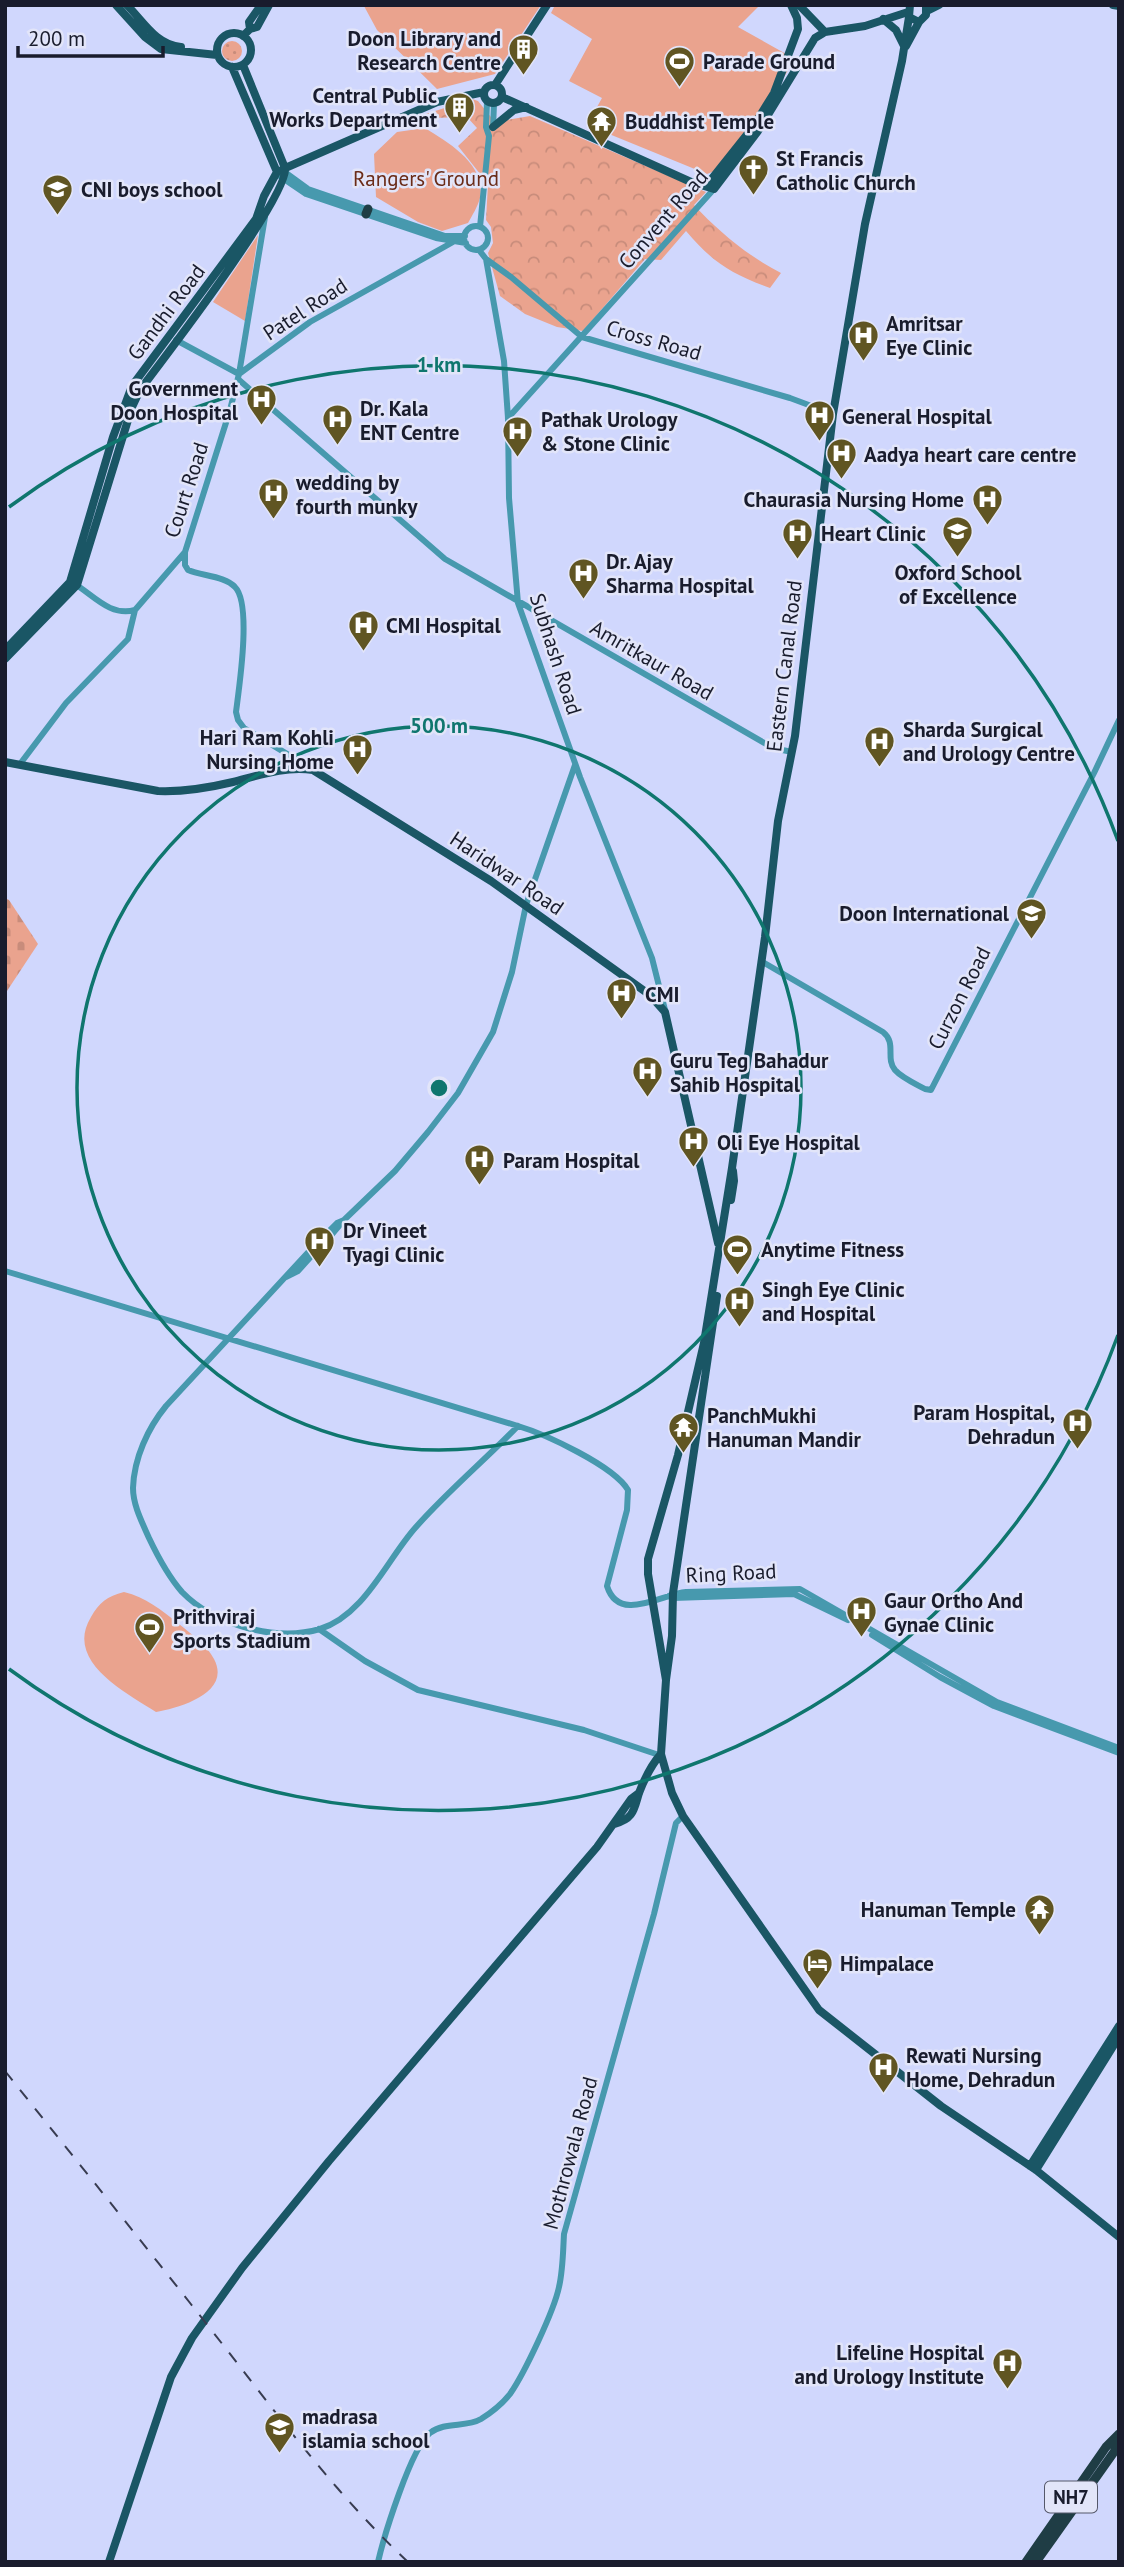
<svg xmlns="http://www.w3.org/2000/svg" width="1124" height="2567" viewBox="0 0 1124 2567" font-family="'PT Sans',sans-serif">
<style>
.grass{fill:url(#grass-dots)}
.forest{fill:url(#forest-crowns)}
.cemetery{fill:url(#cemetery-stones)}
.green{fill:#eaa38e}
.lines{fill:none;stroke-linecap:round;stroke-linejoin:round}
.minor{stroke:#4799ae;stroke-width:6}
.major{stroke:#1a5665;stroke-width:8}
.highway{stroke:#1f3d45;stroke-width:9}
.rail{stroke:#383c51;stroke-width:2;stroke-dasharray:12 12;stroke-linecap:butt}
.ring{fill:none;stroke:#0f766e;stroke-width:3.5}
.labels{text-anchor:middle;dominant-baseline:central;stroke-width:5;stroke-linejoin:round;paint-order:stroke}
.shield{fill:#e2e5f9;stroke:#55586a;stroke-width:2}
.shield-label{font-size:19px;font-weight:bold;fill:#191c2d}
.poi-label{font-size:21px;font-weight:bold;fill:#191c2d;stroke:#e2e5f9;text-anchor:start}
.park-label{font-size:21px;fill:#6a2b17;stroke:#e2e5f9}
.street-label{font-size:21px;fill:#191c2d;stroke:#e2e5f9}
.centre{fill:#0f766e;stroke:#e2e5f9;stroke-width:3.5}
.ring-label{font-size:21px;text-anchor:middle;font-weight:bold;fill:#0f766e;stroke:#e2e5f9;stroke-width:5;stroke-linejoin:round;paint-order:stroke}
</style>
<defs>
<pattern id="grass-dots" width="8" height="8" patternUnits="userSpaceOnUse" patternTransform="scale(1.75)"><rect width="8" height="8" fill="#eaa38e"/><path d="M2 2h.1M6 6h.1" fill="none" stroke="#c88c7b" stroke-width="1.8" stroke-linecap="round"/></pattern>
<pattern id="forest-crowns" width="20" height="18" patternUnits="userSpaceOnUse" patternTransform="scale(1.75)"><rect width="20" height="18" fill="#eaa38e"/><path d="M2 6a3 3 0 1 1 6 0M12 15a3 3 0 1 1 6 0" fill="none" stroke="#c88c7b"/></pattern>
<pattern id="cemetery-stones" width="16" height="16" patternUnits="userSpaceOnUse" patternTransform="scale(1.75)"><rect width="16" height="16" fill="#eaa38e"/><path d="M2 7V4a2 2 0 0 1 4 0v3zM10 15v-3a2 2 0 0 1 4 0v3z" fill="#c88c7b"/></pattern>
</defs>
<rect width="100%" height="100%" fill="#d0d7fd"/>
<!-- grass -->
<path class="grass" d="M222 51a10 10 0 1 1 20 0a10 10 0 1 1-20 0Z"/>
<!-- forest -->
<path class="forest" d="M472 99 478 101 495 122 530 116 706 192 694 205C719 232 748 256 781 273L770 288C732 274 713 263 686 231L661 260 645 259 583 331 557 327 525 314 500 296 488 253 493 243 491 227 486 220 488 184 458 146 477 128 467 117 433 118 426 114Z"/>
<!-- cemetery -->
<path class="cemetery" d="M5 898 9 900 38 944 5 994Z"/>
<!-- green -->
<path class="green" d="M541 5 495 74 437 89 377 30 364 6Z
M555 5H760L738 27 795 59 730 165 707 174 587 125 602 98 569 81 592 39 551 13Z
M425 128C449 143 486 164 480 198 478 206 472 216 468 223L442 231 418 222 376 197 374 154 397 132Z
M258 235 245 321 213 302Z
M124 1592C146 1597 161 1610 179 1624 191 1634 207 1645 214 1659 232 1693 179 1708 156 1712 125 1692 64 1661 91 1617 99 1603 107 1596 124 1592Z"/>
<g class="lines">
<!-- minor -->
<path class="minor" d="M493 128 494 104
M286 173 308 189 445 236H465
M281 177 306 194 436 238 466 243
M464 238a12 12 0 1 1 24 0a12 12 0 1 1-24 0Z
M480 227 489 136 486 127 487 102
M479 250 486 259 504 361 508 418 509 498 518 603 580 777 652 958 665 1010
M486 259 511 277 582 337 790 398 833 414
M176 340 239 374 310 322 453 242
M238 379 445 559 773 748 792 752
M508 418 714 189
M185 552V565L188 570C202 576 225 576 235 587 252 604 239 688 236 712L238 720 244 728 312 769
M75 584C94 596 111 617 135 610
M20 764 66 703 128 639 135 610 185 552 230 410 239 374 265 217
M761 961 883 1032C897 1043 885 1058 895 1070 902 1078 916 1084 925 1089L931 1090 1094 773 1119 720
M318 1242 337 1223 344 1220
M322 1246 344 1220 395 1171 428 1132 458 1093 493 1032 512 972 526 905 575 765
M313 1247 166 1406C148 1428 134 1458 133 1488 133 1505 142 1522 149 1538 158 1557 168 1576 182 1592 214 1625 276 1642 320 1629 365 1615 387 1559 416 1527 448 1491 485 1460 518 1426
M5 1271 518 1426C545 1434 614 1466 628 1490L627 1510 607 1586C619 1624 662 1594 686 1592L800 1589 997 1702 1119 1748
M286 1277 298 1271 316 1251
M669 1596 673 1598 794 1594 848 1620
M319 1629 365 1661 418 1690 584 1730 659 1755
M872 1635 940 1677 994 1706 1119 1753
M378 2562C384 2536 411 2448 430 2433 445 2421 466 2428 481 2419 492 2412 502 2404 510 2394 524 2374 554 2311 559 2287 563 2270 563 2251 564 2234L654 1914 676 1823 683 1816"/>
<!-- major -->
<path class="major" d="M116 5 145 37 161 49 217 55
M127 5C143 21 156 45 181 47
M799 5 825 32
M910 5 909 17 919 22 926 15V5
M1113 5 1119 6
M927 11 939 5
M883 19 896 30 904 46
M250 29 249 22 261 5
M217 50a17 17 0 1 1 34 0a17 17 0 1 1-34 0Z
M243 36 250 29 257 27 269 5
M906 46 919 22
M484 94a9 9 0 1 1 18 0a9 9 0 1 1-18 0Z
M495 85 547 5
M502 97 691 182 714 189 758 131 815 38 825 32 865 26 908 12
M493 127 514 110 526 107
M283 169 437 102 484 92
M706 186 753 127 774 93 798 29 797 18 791 5
M5 650 70 582 113 437 132 386 256 219 264 196 277 172 232 67
M5 659 77 585 132 407 140 390C164 358 289 196 285 168L243 65
M5 762 158 791C184 792 208 788 233 782 260 775 285 766 313 770L491 881 650 995 665 1012 718 1243
M731 1200 734 1181 733 1171
M717 1296 673 1593 672 1636 666 1680 661 1754 672 1793 683 1816 819 2010 941 2106 1036 2170 1119 2237
M666 1680 648 1574V1559L678 1455 704 1343 732 1168 765 937 778 821 795 736 833 414 865 224 902 61 909 17
M614 1824C634 1819 634 1809 639 1793 644 1780 652 1764 661 1754
M1030 2166 1119 2026
M1036 2170 1119 2037
M109 2562 171 2377 192 2338 242 2268 329 2161 597 1847 631 1799 639 1793"/>
<!-- highway -->
<path class="highway" d="M366 214 368 209
M1026 2562 1106 2447 1119 2434
M1036 2562 1119 2445"/>
<!-- rail -->
<path class="rail" d="M5 2071C72 2155 139 2238 205 2322 270 2404 331 2490 408 2562"/>
</g>
<!-- distance rings -->
<g class="ring">
<circle cx="439" cy="1088" r="362"/>
<path d="M1118 1335A723 723 0 0 1 9 1669M9 507A723 723 0 0 1 1118 841"/>
</g>
<!-- icons -->
<defs>
<symbol id="building-pin" viewBox="-11 -11 22 30"><path d="M0 17L-7.5 6A9.5 9.5 0 1 1 7.5 6Z" fill="#605522" stroke="#e2e5f9"/><path d="M-4-6H4V6H1V3H-1V6H-4ZM-2.5-4.3h1.7v1.8h-1.7ZM.8-4.3h1.7v1.8H.8ZM-2.5-1h1.7V.8h-1.7ZM.8-1h1.7V.8H.8Z" fill="#fff"/></symbol>
<symbol id="stadium-pin" viewBox="-11 -11 22 30"><path d="M0 17L-7.5 6A9.5 9.5 0 1 1 7.5 6Z" fill="#605522" stroke="#e2e5f9"/><path d="M0-5a6.5 5 0 1 0 0 10a6.5 5 0 1 0 0-10ZM-3.5-1.8h7v3.6h-7Z" fill="#fff"/></symbol>
<symbol id="temple-pin" viewBox="-11 -11 22 30"><path d="M0 17L-7.5 6A9.5 9.5 0 1 1 7.5 6Z" fill="#605522" stroke="#e2e5f9"/><path d="M0-6L5-2H3V0L6.5 2.5H4V6H1.5V3h-3V6H-4V2.5H-6.5L-3 0V-2H-5Z" fill="#fff"/></symbol>
<symbol id="church-pin" viewBox="-11 -11 22 30"><path d="M0 17L-7.5 6A9.5 9.5 0 1 1 7.5 6Z" fill="#605522" stroke="#e2e5f9"/><path d="M-1.2-6h2.4v3.5h3.3v2.4h-3.3V6h-2.4V-.1h-3.3v-2.4h3.3Z" fill="#fff"/></symbol>
<symbol id="school-pin" viewBox="-11 -11 22 30"><path d="M0 17L-7.5 6A9.5 9.5 0 1 1 7.5 6Z" fill="#605522" stroke="#e2e5f9"/><path d="M0-5L7-2L0 1L-7-2ZM-4 1L0 2.5L4 1V4Q0 6-4 4Z" fill="#fff"/></symbol>
<symbol id="hospital-pin" viewBox="-11 -11 22 30"><path d="M0 17L-7.5 6A9.5 9.5 0 1 1 7.5 6Z" fill="#605522" stroke="#e2e5f9"/><path d="M-5-5h3v3.5h4V-5h3V5h-3V1.5h-4V5h-3Z" fill="#fff"/></symbol>
<symbol id="hotel-pin" viewBox="-11 -11 22 30"><path d="M0 17L-7.5 6A9.5 9.5 0 1 1 7.5 6Z" fill="#605522" stroke="#e2e5f9"/><path d="M-6-4.5h1.5V1H6V5H4.5V3h-9V5H-6ZM-4 0a1.8 1.8 0 1 1 3.6 0ZM.5 0V-2.5h3Q6-2.5 6 0Z" fill="#fff"/></symbol>
</defs>
<g fill-rule="evenodd">
<use href="#building-pin" x="506" y="32" width="35" height="47"/>
<use href="#stadium-pin" x="662" y="44" width="35" height="47"/>
<use href="#building-pin" x="442" y="90" width="35" height="47"/>
<use href="#temple-pin" x="584" y="104" width="35" height="47"/>
<use href="#church-pin" x="736" y="152" width="35" height="47"/>
<use href="#school-pin" x="40" y="172" width="35" height="47"/>
<use href="#hospital-pin" x="846" y="318" width="35" height="47"/>
<use href="#hospital-pin" x="244" y="382" width="35" height="47"/>
<use href="#hospital-pin" x="802" y="398" width="35" height="47"/>
<use href="#hospital-pin" x="320" y="402" width="35" height="47"/>
<use href="#hospital-pin" x="500" y="414" width="35" height="47"/>
<use href="#hospital-pin" x="824" y="436" width="35" height="47"/>
<use href="#hospital-pin" x="256" y="476" width="35" height="47"/>
<use href="#hospital-pin" x="970" y="482" width="35" height="47"/>
<use href="#school-pin" x="940" y="514" width="35" height="47"/>
<use href="#hospital-pin" x="780" y="516" width="35" height="47"/>
<use href="#hospital-pin" x="566" y="556" width="35" height="47"/>
<use href="#hospital-pin" x="346" y="608" width="35" height="47"/>
<use href="#hospital-pin" x="862" y="724" width="35" height="47"/>
<use href="#hospital-pin" x="340" y="732" width="35" height="47"/>
<use href="#school-pin" x="1014" y="896" width="35" height="47"/>
<use href="#hospital-pin" x="604" y="976" width="35" height="47"/>
<use href="#hospital-pin" x="630" y="1054" width="35" height="47"/>
<use href="#hospital-pin" x="676" y="1124" width="35" height="47"/>
<use href="#hospital-pin" x="462" y="1142" width="35" height="47"/>
<use href="#hospital-pin" x="302" y="1224" width="35" height="47"/>
<use href="#stadium-pin" x="720" y="1232" width="35" height="47"/>
<use href="#hospital-pin" x="722" y="1284" width="35" height="47"/>
<use href="#hospital-pin" x="1060" y="1406" width="35" height="47"/>
<use href="#temple-pin" x="666" y="1410" width="35" height="47"/>
<use href="#hospital-pin" x="844" y="1594" width="35" height="47"/>
<use href="#stadium-pin" x="132" y="1610" width="35" height="47"/>
<use href="#temple-pin" x="1022" y="1892" width="35" height="47"/>
<use href="#hotel-pin" x="800" y="1946" width="35" height="47"/>
<use href="#hospital-pin" x="866" y="2050" width="35" height="47"/>
<use href="#hospital-pin" x="990" y="2346" width="35" height="47"/>
<use href="#school-pin" x="262" y="2410" width="35" height="47"/>
</g>
<g class="labels">
<!-- shield labels -->
<rect class="shield" x="1045" y="2481.5" width="52" height="31" rx="5"/>
<g class="shield-label">
<text x="1071" y="2497">NH7</text>
</g>
<!-- poi labels -->
<g class="poi-label">
<text x="501" y="38" text-anchor="end">Doon Library and<tspan x="501" dy="24">Research Centre</tspan></text>
<text x="703" y="61">Parade Ground</text>
<text x="437" y="95" text-anchor="end">Central Public<tspan x="437" dy="24">Works Department</tspan></text>
<text x="625" y="121">Buddhist Temple</text>
<text x="776" y="158">St Francis<tspan x="776" dy="24">Catholic Church</tspan></text>
<text x="81" y="189">CNI boys school</text>
<text x="886" y="323">Amritsar<tspan x="886" dy="24">Eye Clinic</tspan></text>
<text x="238" y="388" text-anchor="end">Government<tspan x="238" dy="24">Doon Hospital</tspan></text>
<text x="360" y="408">Dr. Kala<tspan x="360" dy="24">ENT Centre</tspan></text>
<text x="842" y="416">General Hospital</text>
<text x="541" y="419">Pathak Urology<tspan x="541" dy="24">&amp; Stone Clinic</tspan></text>
<text x="864" y="454">Aadya heart care centre</text>
<text x="296" y="482">wedding by<tspan x="296" dy="24">fourth munky</tspan></text>
<text x="964" y="499" text-anchor="end">Chaurasia Nursing Home</text>
<text x="821" y="533">Heart Clinic</text>
<text x="606" y="561">Dr. Ajay<tspan x="606" dy="24">Sharma Hospital</tspan></text>
<text x="958" y="572" text-anchor="middle">Oxford School<tspan x="958" dy="24">of Excellence</tspan></text>
<text x="386" y="625">CMI Hospital</text>
<text x="903" y="729">Sharda Surgical<tspan x="903" dy="24">and Urology Centre</tspan></text>
<text x="334" y="737" text-anchor="end">Hari Ram Kohli<tspan x="334" dy="24">Nursing Home</tspan></text>
<text x="1009" y="913" text-anchor="end">Doon International</text>
<text x="645" y="994">CMI</text>
<text x="670" y="1060">Guru Teg Bahadur<tspan x="670" dy="24">Sahib Hospital</tspan></text>
<text x="717" y="1142">Oli Eye Hospital</text>
<text x="503" y="1160">Param Hospital</text>
<text x="343" y="1230">Dr Vineet<tspan x="343" dy="24">Tyagi Clinic</tspan></text>
<text x="761" y="1249">Anytime Fitness</text>
<text x="762" y="1289">Singh Eye Clinic<tspan x="762" dy="24">and Hospital</tspan></text>
<text x="1055" y="1412" text-anchor="end">Param Hospital,<tspan x="1055" dy="24">Dehradun</tspan></text>
<text x="707" y="1415">PanchMukhi<tspan x="707" dy="24">Hanuman Mandir</tspan></text>
<text x="884" y="1600">Gaur Ortho And<tspan x="884" dy="24">Gynae Clinic</tspan></text>
<text x="173" y="1616">Prithviraj<tspan x="173" dy="24">Sports Stadium</tspan></text>
<text x="1016" y="1909" text-anchor="end">Hanuman Temple</text>
<text x="840" y="1963">Himpalace</text>
<text x="906" y="2055">Rewati Nursing<tspan x="906" dy="24">Home, Dehradun</tspan></text>
<text x="984" y="2352" text-anchor="end">Lifeline Hospital<tspan x="984" dy="24">and Urology Institute</tspan></text>
<text x="302" y="2416">madrasa<tspan x="302" dy="24">islamia school</tspan></text>
</g>
<!-- park labels -->
<g class="park-label">
<text x="426" y="178">Rangers' Ground</text>
</g>
<!-- street labels -->
<g class="street-label">
<text transform="translate(663 219) rotate(-49)">Convent Road</text>
<text transform="translate(305 309) rotate(-33)">Patel Road</text>
<text transform="translate(166 312) rotate(-53)">Gandhi Road</text>
<text transform="translate(654 340) rotate(16)">Cross Road</text>
<text transform="translate(186 490) rotate(-72)">Court Road</text>
<text transform="translate(556 654) rotate(72)">Subhash Road</text>
<text transform="translate(652 660) rotate(30)">Amritkaur Road</text>
<text transform="translate(784 666) rotate(-83)">Eastern Canal Road</text>
<text transform="translate(507 873) rotate(34)">Haridwar Road</text>
<text transform="translate(959 998) rotate(-63)">Curzon Road</text>
<text transform="translate(731 1573) rotate(-3)">Ring Road</text>
<text transform="translate(570 2153) rotate(-75)">Mothrowala Road</text>
</g>
</g>
<circle cx="439" cy="1088" r="10" class="centre"/>
<g class="ring-label">
<text x="439" y="372">1 km</text>
<text x="439" y="733">500 m</text>
</g>
<!-- border -->
<rect width="1124" height="2567" fill="none" stroke="#191c2d" stroke-width="14"/>
<!-- scale -->
<path d="M18 46v10h145v-10" fill="none" stroke="#191c2d" stroke-width="3.5"/>
<text x="28" y="46" font-size="21" fill="#191c2d" stroke="#e2e5f9" stroke-width="5" paint-order="stroke">200 m</text>
</svg>
